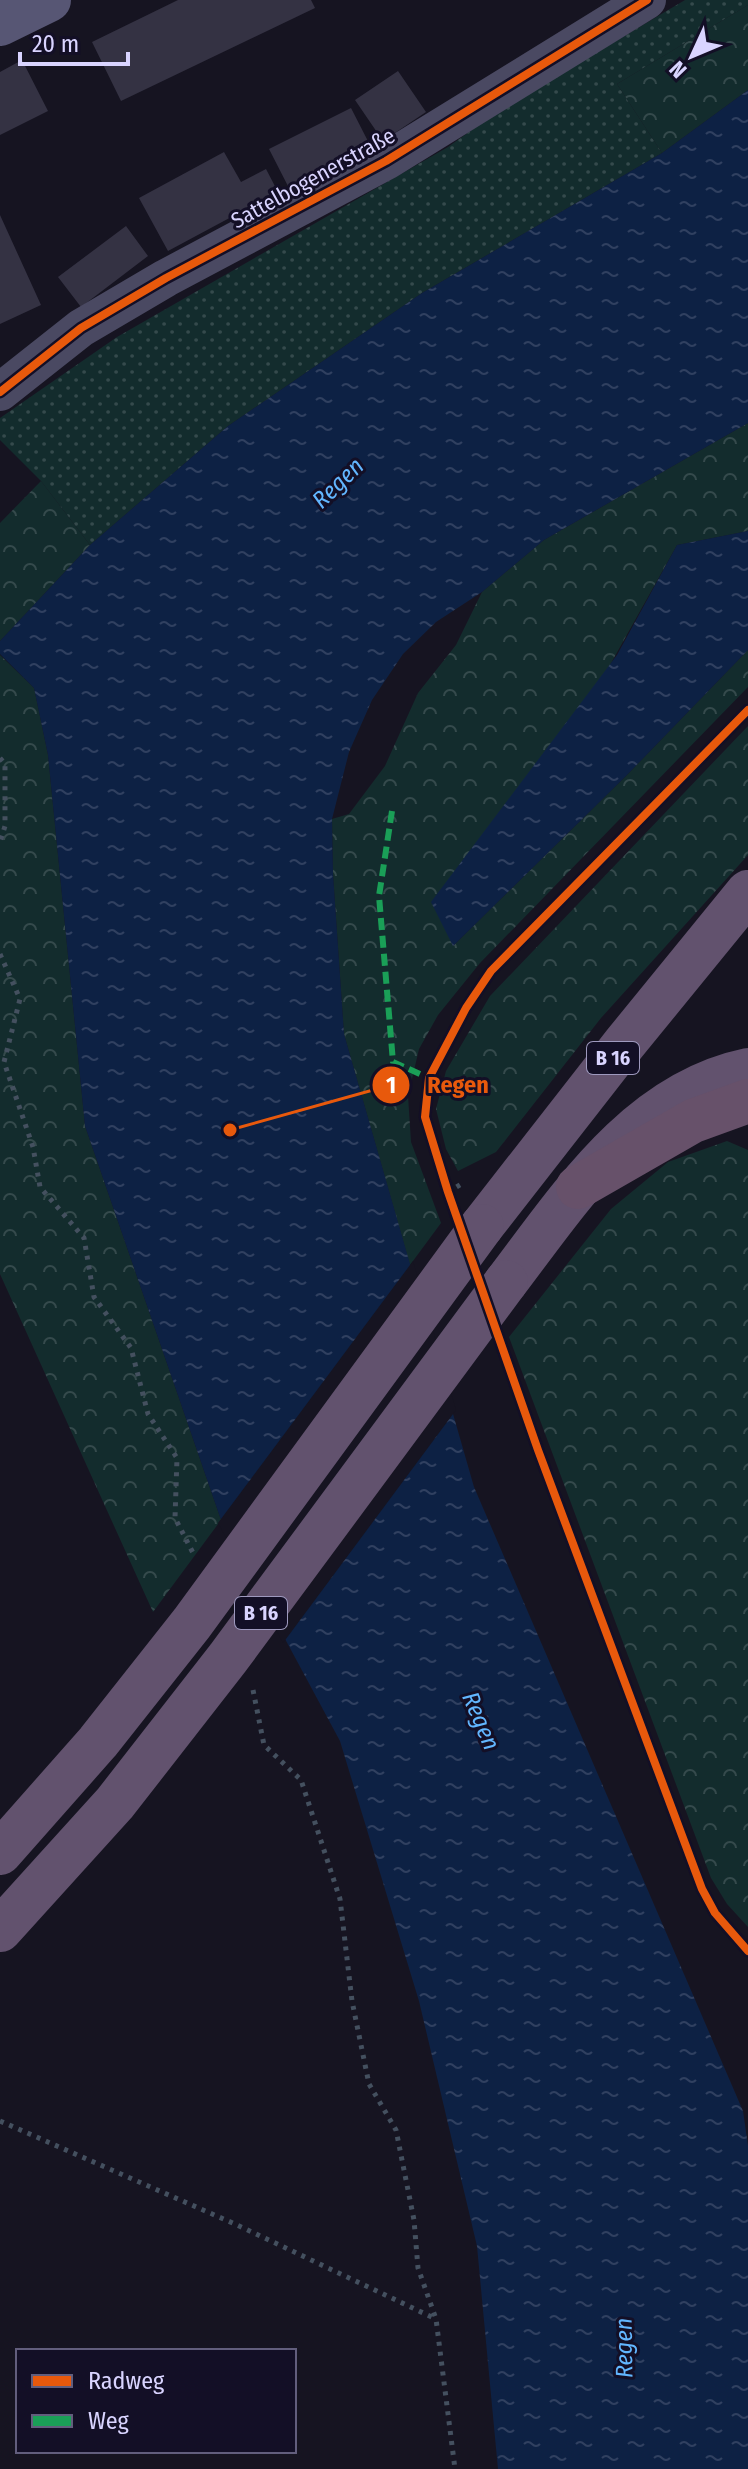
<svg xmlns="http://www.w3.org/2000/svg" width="748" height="2469" viewBox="0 0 748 2469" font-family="'Fira Sans Condensed',sans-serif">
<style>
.grass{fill:url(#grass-dots)}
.forest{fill:url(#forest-crowns)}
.water{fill:url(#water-ripples)}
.pier{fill:#161421}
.building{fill:#343243}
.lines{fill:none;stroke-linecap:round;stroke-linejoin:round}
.path{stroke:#44505f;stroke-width:5;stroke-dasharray:4 6;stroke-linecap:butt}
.minor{stroke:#4a4962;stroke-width:38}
.secondary{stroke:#575674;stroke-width:44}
.trunk{stroke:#62526e;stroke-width:44}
.motorway{stroke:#67516a;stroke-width:44}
.trunk-bridge{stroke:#62526e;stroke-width:44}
.quiet{stroke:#1a9f57;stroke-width:6;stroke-dasharray:12 6;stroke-linecap:butt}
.cycleway-casing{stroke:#130f26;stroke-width:13}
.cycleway{stroke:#e8590c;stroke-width:8}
.labels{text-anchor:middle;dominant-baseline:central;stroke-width:6;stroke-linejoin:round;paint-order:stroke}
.shield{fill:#130f26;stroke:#9e99be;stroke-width:2}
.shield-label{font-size:20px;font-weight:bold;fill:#d9d4ff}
.street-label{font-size:22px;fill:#d9d4ff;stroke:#130f26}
.water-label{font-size:24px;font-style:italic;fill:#62b6ff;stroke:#130f26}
.leader{fill:none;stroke:#e8590c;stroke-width:3}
.callout-dot{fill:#e8590c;stroke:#130f26;stroke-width:3}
.mark-label{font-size:24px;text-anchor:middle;font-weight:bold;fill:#fff}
.callout-label{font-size:24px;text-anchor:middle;font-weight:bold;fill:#e8590c;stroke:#130f26;stroke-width:6;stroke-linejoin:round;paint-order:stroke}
</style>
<defs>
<pattern id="grass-dots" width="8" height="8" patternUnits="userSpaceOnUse" patternTransform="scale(2)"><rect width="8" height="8" fill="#132c2d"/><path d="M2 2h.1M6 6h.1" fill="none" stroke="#354a4c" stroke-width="1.8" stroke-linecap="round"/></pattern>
<pattern id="forest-crowns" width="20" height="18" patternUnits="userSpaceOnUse" patternTransform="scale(2)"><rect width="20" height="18" fill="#132c2d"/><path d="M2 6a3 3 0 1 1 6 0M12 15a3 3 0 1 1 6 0" fill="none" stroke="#354a4c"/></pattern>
<pattern id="water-ripples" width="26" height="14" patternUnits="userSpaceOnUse" patternTransform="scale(2)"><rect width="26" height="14" fill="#0d2144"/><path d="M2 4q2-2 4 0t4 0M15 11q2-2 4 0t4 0" fill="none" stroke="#304060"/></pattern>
</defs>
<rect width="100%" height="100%" fill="#161421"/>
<!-- grass -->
<path class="grass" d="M685 0H748V5L617 84 662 153 422 293 228 426 90 545 41 481 0 440V418L117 337 448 147 498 111Z"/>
<!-- forest -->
<path class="forest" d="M748 5V90L662 153 617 84Z
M748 423V531L677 545 453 946 626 776 748 650V687L480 963 438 1015 419 1049 408 1096 411 1142 441 1223 410 1265 344 1034 333 874 332 819 349 814 385 766 418 693 456 645 482 592 544 540Z
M41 481 90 545 0 641V523Z
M0 655 34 688 48 755 85 1126 221 1520 153 1612 0 1274Z
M748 726V855L601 1018 496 1152 458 1171 446 1149 436 1109 446 1071 490 996Z
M727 1141 748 1150V1927L727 1904 711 1878 509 1337 611 1209 668 1162Z"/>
<!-- water -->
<path class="water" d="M748 90V423L544 540 482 592 436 622 403 654 372 700 349 752 332 819 333 874 344 1034 474 1487 743 2111 748 2146V2469H498L477 2246 419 2001 340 1741 221 1520 85 1126 48 755 34 688 0 654V641L90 545 228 426 422 293 662 153Z
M748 531V650L626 776 453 946 431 902 617 655 677 545Z"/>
<!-- pier -->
<path class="pier" d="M413 1261 456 1410 283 1643 218 1523Z"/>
<!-- building -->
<path class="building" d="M178 0H311L315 8 121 101 92 42Z
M22 60 48 111 0 135V72Z
M398 71 426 112 383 141 355 100Z
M351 108 372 149 290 190 269 149Z
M224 152 241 182 266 169 278 192 168 251 139 198Z
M0 215 41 305 0 324Z
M126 226 148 256 81 307 58 277Z"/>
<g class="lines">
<!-- path -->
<path class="path" d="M0 758 5 764V826L0 842
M0 954 20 999 4 1062 33 1147 40 1187 84 1238 94 1297 131 1348 148 1414 177 1458 175 1518 193 1553
M448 1192 463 1183
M253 1690 264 1745 301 1780 340 1899 352 2001 369 2084 396 2130 414 2220 418 2268 436 2319 455 2469
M0 2121 235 2224 436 2319"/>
<!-- minor -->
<path class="minor" d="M0 392 81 328 166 278 386 161 647 0"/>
<!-- secondary -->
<path class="secondary" d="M0 24 49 0"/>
<!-- trunk -->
<path class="trunk" d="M482 1226 624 1044 748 892
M506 1282C570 1198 637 1093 748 1070"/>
<!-- motorway -->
<path class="motorway" d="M578 1187 693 1121 748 1101"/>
<!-- trunk-bridge -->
<path class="trunk-bridge" d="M0 1853 98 1742 192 1623 482 1226
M0 1930 115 1803 228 1658 506 1282"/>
<!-- quiet -->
<path class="quiet" d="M392 811 379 896 393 1062 429 1078"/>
<defs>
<path id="cycleway" d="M0 392 81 328 166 278 386 161 647 0
M748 710 491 971 466 1008 429 1078 425 1117 448 1192 538 1450 702 1889 715 1913 748 1951"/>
</defs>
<!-- cycleway casing -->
<use href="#cycleway" class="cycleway-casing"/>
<!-- cycleway -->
<use href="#cycleway" class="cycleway"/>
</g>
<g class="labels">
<!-- shield labels -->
<g class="shield">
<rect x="587" y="1042" width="52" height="32" rx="6"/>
<rect x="235" y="1597" width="52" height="32" rx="6"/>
</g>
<g class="shield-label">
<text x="613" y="1058">B 16</text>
<text x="261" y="1613">B 16</text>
</g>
<!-- street labels -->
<g class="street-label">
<text transform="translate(313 178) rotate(-29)">Sattelbogenerstraße</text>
</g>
<!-- water labels -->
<g class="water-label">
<text transform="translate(338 483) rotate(-44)">Regen</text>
<text transform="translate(481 1721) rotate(67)">Regen</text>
<text transform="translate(624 2348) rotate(-91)">Regen</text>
</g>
</g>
<!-- callouts -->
<path class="leader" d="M230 1130L391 1085"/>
<g class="callout-dot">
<circle cx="230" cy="1130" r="8"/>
<circle cx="391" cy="1085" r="20"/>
</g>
<g class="mark-label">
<text x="391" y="1093">1</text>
</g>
<g class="callout-label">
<text x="458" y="1093">Regen</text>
</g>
<!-- legend -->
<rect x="16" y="2349" width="280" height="104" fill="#130f26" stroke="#625e7d" stroke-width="2"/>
<rect x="32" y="2375" width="40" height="12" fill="#e8590c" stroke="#625e7d" stroke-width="2"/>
<text x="88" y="2389" font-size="24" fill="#d9d4ff">Radweg</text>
<rect x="32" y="2415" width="40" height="12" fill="#1a9f57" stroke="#625e7d" stroke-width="2"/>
<text x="88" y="2429" font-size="24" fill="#d9d4ff">Weg</text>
<!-- north arrow -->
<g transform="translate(692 56) rotate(226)" stroke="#130f26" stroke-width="6" paint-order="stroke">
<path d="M0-6L14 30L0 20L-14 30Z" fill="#d9d4ff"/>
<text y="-12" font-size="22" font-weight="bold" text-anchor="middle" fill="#d9d4ff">N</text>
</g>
<!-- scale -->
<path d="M20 52v12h108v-12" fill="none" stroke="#d9d4ff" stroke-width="4"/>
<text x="32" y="52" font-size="24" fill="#d9d4ff" stroke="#130f26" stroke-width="6" paint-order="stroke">20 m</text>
</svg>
